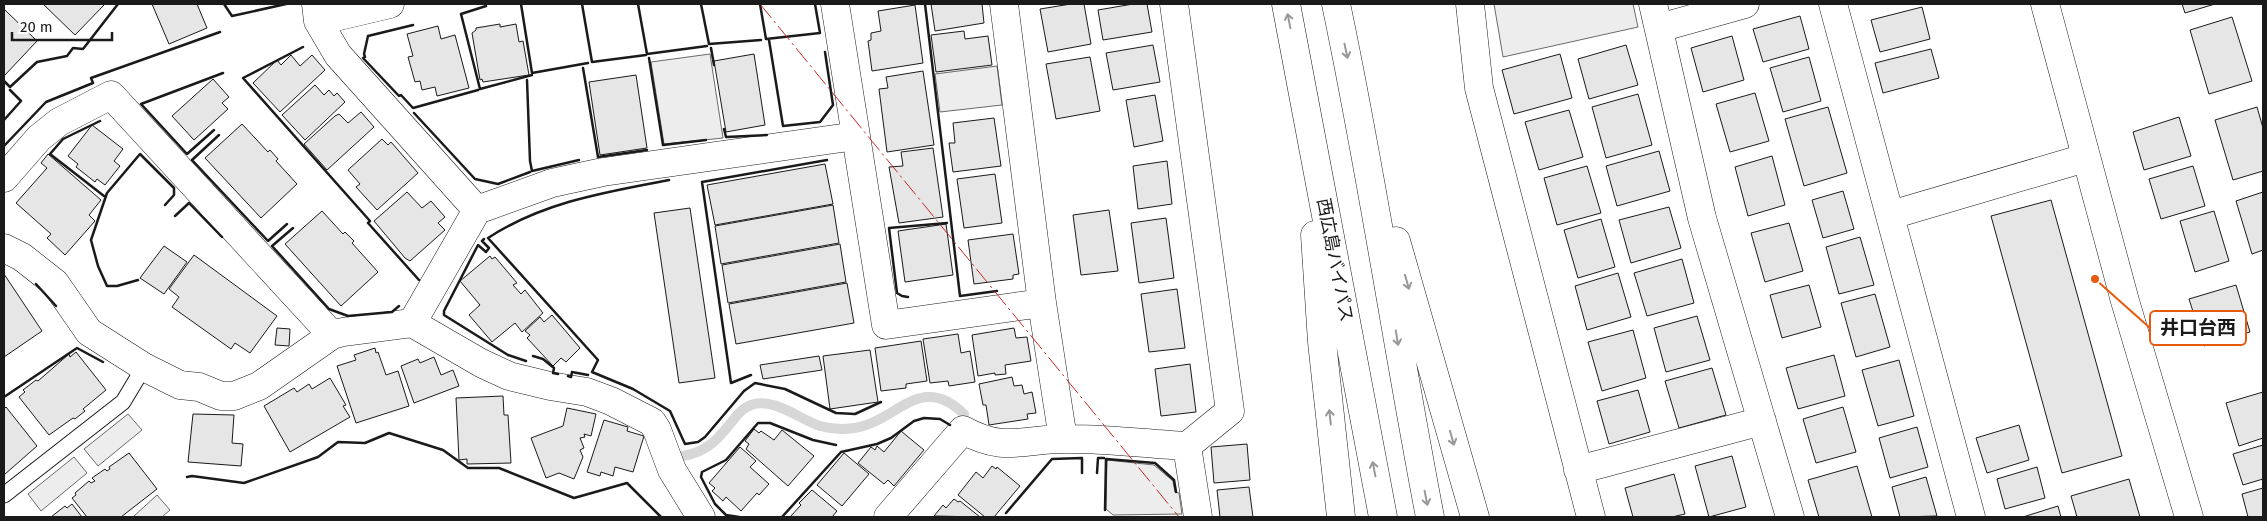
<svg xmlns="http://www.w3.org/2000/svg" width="2267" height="521" viewBox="0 0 2267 521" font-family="'Fira Sans','Noto Sans JP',sans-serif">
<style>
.built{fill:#ededed;stroke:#6a6a6a}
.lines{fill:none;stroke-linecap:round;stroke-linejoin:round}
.stream{stroke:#d7d7d7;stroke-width:10}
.building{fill:#e6e6e6;stroke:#1a1a1a}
.service-casing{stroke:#1a1a1a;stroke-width:17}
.minor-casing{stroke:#1a1a1a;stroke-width:29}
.tertiary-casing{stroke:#1a1a1a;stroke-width:29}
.motorway-casing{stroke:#1a1a1a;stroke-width:29}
.service{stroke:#fff;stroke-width:15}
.minor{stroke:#fff;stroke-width:28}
.tertiary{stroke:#fff;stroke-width:28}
.motorway{stroke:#fff;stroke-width:28}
.wall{stroke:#1a1a1a;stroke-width:2.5}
.power{stroke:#c62828;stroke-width:1;stroke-dasharray:18 4 2.5 4;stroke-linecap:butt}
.oneway{stroke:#989898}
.labels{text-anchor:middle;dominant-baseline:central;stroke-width:4;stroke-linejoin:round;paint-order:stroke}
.street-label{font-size:18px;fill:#1a1a1a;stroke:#fff}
.leader{fill:none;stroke:#e8590c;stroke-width:2}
.callout-dot{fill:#e8590c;stroke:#fff;stroke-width:2}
.callout{fill:#fff;stroke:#e8590c;stroke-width:2}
.callout-label{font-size:19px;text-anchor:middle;font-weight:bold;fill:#1a1a1a}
</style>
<rect width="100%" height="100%" fill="#fff"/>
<!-- built -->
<path class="built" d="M1494 4H1633L1638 27 1503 57Z
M710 54 723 138 664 144 651 62Z
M997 66 1002 105 940 112 935 74Z
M128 414 142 430 98 466 84 449Z
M74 457 87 473 41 511 28 494Z
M1107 460 1154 465 1173 481 1175 492 1179 493 1182 514 1113 515 1106 509Z
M157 495 170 510 162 517H133Z"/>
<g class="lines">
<!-- stream -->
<path class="stream" d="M683 456C708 452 719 438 734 419 739 413 743 408 751 405 774 397 799 419 820 426 831 429 842 430 854 428 897 422 920 371 964 414"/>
</g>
<!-- building -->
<path class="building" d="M43 4H105L75 35Z
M152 4H197L207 28 169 44Z
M931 4H982L984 23 935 31Z
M1071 4H1084L1091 44 1048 52 1040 9Z
M1133 4H1147L1152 32 1103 40 1098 10Z
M2182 4H2215L2185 13Z
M915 5 923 63 872 71 868 41 871 40V33L881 31 878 11Z
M1922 7 1930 39 1880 52 1871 20Z
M4 9 37 41 5 75 4 74Z
M1800 16 1809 49 1763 62 1753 29Z
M2232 17 2252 81 2209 94 2190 30Z
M500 24V27L516 24 519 42 523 41 529 75 483 82 482 79 480 80 472 33 476 30V28Z
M438 26 441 39 455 35 469 88 437 96 435 87 422 90 420 81 415 82 408 57 413 56 407 34Z
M964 31 965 39 988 36 992 65 936 72 931 35Z
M1732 36 1744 80 1703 92 1691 48Z
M1153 45 1160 82 1113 90 1106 53Z
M1626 45 1638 85 1589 99 1578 59Z
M1931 49 1939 78 1883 93 1875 63Z
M754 54 765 125 726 132 714 61Z
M1560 54 1572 98 1514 114 1502 70Z
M291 55 300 66 312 55 325 70 280 112 253 83 277 60 281 65Z
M1090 57 1100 111 1056 119 1046 64Z
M1809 57 1821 101 1783 112 1770 68Z
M923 71 934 145 887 152 879 89 888 88 886 77Z
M636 75 647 148 600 155 589 82Z
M213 79 229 97 222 103 228 109 194 140 172 116Z
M315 85 324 95 329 90 334 96 337 93 345 102 305 140 282 115Z
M1755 93 1769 141 1730 152 1716 104Z
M1638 94 1652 145 1606 158 1592 107Z
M1155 95 1163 141 1134 147 1126 100Z
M1828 107 1847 173 1804 186 1785 119Z
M2257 107 2263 128V171L2233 180 2215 120Z
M1569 110 1583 157 1539 170 1525 122Z
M361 112 374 127 327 170 304 144 335 116 339 114 348 123Z
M2179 117 2191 156 2144 170 2133 132Z
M994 118 1001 166 953 172 949 143H955L953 123Z
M242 124 268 152 270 150 278 159 276 161 297 184 261 218 205 158Z
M92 125 123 149 114 161 120 166 105 185 97 179 95 182 76 167 78 164 68 156Z
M382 139 388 145 391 142 418 173 377 210 356 187 360 184 348 170Z
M933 148 943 217 899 223 889 167 903 166 901 152Z
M1659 151 1670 191 1617 206 1606 166Z
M48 154 101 200 89 215 95 221 65 255 47 238 51 234 16 203 47 168 41 163Z
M1772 156 1785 205 1748 216 1735 167Z
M1167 161 1172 204 1138 209 1133 166Z
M825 164 833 204 715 225 707 185Z
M1587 166 1601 213 1557 225 1544 178Z
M2193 166 2205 206 2161 219 2149 179Z
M995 174 1002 223 964 228 957 179Z
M1843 191 1854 229 1823 238 1812 200Z
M407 192 422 208 431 201 445 217 438 223 445 230 410 261 405 258 374 221Z
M2263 192V250L2252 254 2236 201Z
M2051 200 2122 456 2062 473 1991 216Z
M833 205 839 243 721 264 715 226Z
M1669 207 1681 248 1631 263 1619 220Z
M690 208 715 378 679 383 654 213Z
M1109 210 1118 271 1081 275 1073 215Z
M322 211 343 234 345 232 354 241 352 243 378 272 341 306 285 244Z
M2214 211 2229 261 2195 272 2180 221Z
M1166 218 1174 278 1139 283 1131 223Z
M1601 219 1615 267 1578 278 1564 230Z
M1789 223 1803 271 1765 282 1751 233Z
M946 224 953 275 905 282 898 231Z
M1013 234 1019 274 1013 275V279L974 284 968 240Z
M1860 237 1874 285 1839 294 1826 247Z
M840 244 846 282 728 303 722 265Z
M164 246 187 262 164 294 140 278Z
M194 255 277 316 250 353 235 343 231 349 172 307 179 297 169 289Z
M490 256 492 259 495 257 517 283 513 285 521 294 525 290 543 313 522 332 515 323 492 342 469 315 480 305 460 281Z
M1682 259 1694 303 1647 316 1634 273Z
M1618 273 1631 317 1587 330 1575 286Z
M4 274 42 331 4 357Z
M847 283 854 323 736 344 729 304Z
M1809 285 1821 327 1782 338 1770 295Z
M2236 285 2250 332 2204 346 2189 299Z
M1177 289 1185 348 1149 352 1141 294Z
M1875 294 1890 347 1856 357 1841 303Z
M552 315 580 348 566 362 561 358 553 366 527 338 530 335 525 331 540 317 544 322Z
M1697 316 1710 360 1666 372 1654 328Z
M277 328 290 329 289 346 275 345Z
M1014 328 1016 338 1027 337 1031 361 1005 365 1006 374 995 375V373L978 376 972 335Z
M1633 330 1646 378 1602 391 1588 342Z
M958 334 961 353 970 351 975 382 949 386 948 381 930 383 923 339Z
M921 341 927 381 906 384V388L881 391 875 348Z
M375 348 376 353 378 352 386 375 398 371 409 406 356 423 337 366 356 360 354 355Z
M870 350 878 402 830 409 823 356Z
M76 352 106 390 83 409 85 411 75 419 73 418 49 435 19 397 25 392 23 390 36 380 38 381 69 354 70 357Z
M1834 355 1845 396 1798 409 1786 368Z
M819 356 822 370 763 379 760 365Z
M434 357 441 375 453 370 459 386 414 403 401 366 418 359 420 363Z
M1899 360 1914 416 1878 426 1862 370Z
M1190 364 1196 412 1161 416 1155 369Z
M1712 368 1726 415 1679 428 1665 381Z
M1012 377 1014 386 1022 385 1024 394 1032 392 1036 413 1027 414 1028 419 989 425 986 405H983L979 384Z
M330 378 346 405 343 406 350 417 290 452 264 406 294 388 297 392 309 384 312 389Z
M1638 390 1650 432 1609 444 1597 401Z
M2263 392V438L2239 446 2226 403Z
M503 396 504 415H508L511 463 467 464V459L459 460 456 398Z
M6 407 37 446 4 475V409Z
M1843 407 1856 452 1816 463 1803 419Z
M567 408 596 414 591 436 584 434 585 437 580 438 584 448 580 450 583 457 574 479 559 473 546 478 531 438 563 426Z
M193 414 234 415 232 443 243 444 241 466 188 462Z
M604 420 628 427 627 431 644 436 633 472 615 467 613 476 601 472 600 476 587 472Z
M2019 425 2029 460 1987 473 1976 438Z
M1917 427 1928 467 1890 478 1879 438Z
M754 429 759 433 761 431 774 440 782 430 814 456 788 486 746 449 749 444 745 441Z
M901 431 924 450 894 486 888 480 884 484 858 463 871 447 875 450 877 446 884 452Z
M1247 444 1250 480 1214 483 1211 447Z
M2263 445V479L2243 485 2233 454Z
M740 447 756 461 750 467 769 484 759 495 757 493 741 511 726 497 723 501 712 491 715 488 709 483Z
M129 453 157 489 121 517H87L72 498 76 495 75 493 89 481 91 483 95 481 92 478 105 469 107 471 110 469 109 467Z
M844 453 869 474 842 506 817 485Z
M1732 456 1746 507 1709 517 1695 466Z
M992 466 996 469 997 467 1020 486 994 517H985L958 495 976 472 983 478Z
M1857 466 1872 517H1819L1808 480Z
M2037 467 2045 498 2005 509 1997 479Z
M1674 474 1685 514 1672 517H1633L1625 488Z
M1926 477 1937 516 1900 517 1892 487Z
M2129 479 2140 517H2077L2071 496Z
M1249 487 1253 517H1220L1217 490Z
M2263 488V517H2248L2242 494Z
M812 490 837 511 832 517H790L801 505 799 503Z
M954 499 958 502 960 501 980 517 934 516 943 505 946 508Z
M72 504 82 517H51L65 506 67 508Z
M2058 506 2061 517H2023Z"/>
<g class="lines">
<defs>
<path id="service" d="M4 495 123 402 144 367"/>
<path id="minor" d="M316 4 318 21 338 55 477 210
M835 4 886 325 1042 303
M1004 4 1042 303 1063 439
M1174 4 1230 411 1187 446
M1470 4 1479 88 1591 517
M1653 4 1702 218 1790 517
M1833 4 1971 517
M318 21 390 4
M1659 28 1745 4
M4 178 39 138 59 122 111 95 332 335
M1891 215 2085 158
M4 248 22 257 55 283 89 332 144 367 180 385 199 387 221 396H234L259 386 332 335 343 332 412 323 481 363 509 376 550 386 587 392 611 401 652 422 657 430 672 470 701 517
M412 323 477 210 552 183 603 172 856 136
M1578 470 1762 421
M888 517 963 430C1005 453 1022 439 1064 439 1105 438 1146 444 1187 446L1198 517"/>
<path id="tertiary" d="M2045 4 2125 301 2189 517"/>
<path id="motorway" d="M1286 4 1383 517
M1336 4C1372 174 1397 346 1430 517
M1315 235 1322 342 1341 517
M1396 241 1475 517"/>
</defs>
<!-- service casing -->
<use href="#service" class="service-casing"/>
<!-- minor casing -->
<use href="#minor" class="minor-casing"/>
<!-- tertiary casing -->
<use href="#tertiary" class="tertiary-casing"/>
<!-- motorway casing -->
<use href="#motorway" class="motorway-casing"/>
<!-- service -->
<use href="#service" class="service"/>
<!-- minor -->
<use href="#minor" class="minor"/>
<!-- tertiary -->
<use href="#tertiary" class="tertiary"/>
<!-- motorway -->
<use href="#motorway" class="motorway"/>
<!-- wall -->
<path class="wall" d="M224 4 232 16 286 4
M521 4 532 73 588 63
M582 4 592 62 646 55
M638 4 647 54 707 46
M701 4 709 44 761 40
M760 4 766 39 820 33 815 4
M925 4 960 296 997 291
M486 6 461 14 480 89 532 75
M413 25 368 36 364 54 365 57 363 58 399 96 401 95 413 108 478 90
M769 40 783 126 820 122 833 105 825 52
M303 47 243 78 370 221 368 223 419 280
M711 48 714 65
M649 58 663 145 706 140
M583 68 598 157 647 150
M527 80 530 161 532 171 579 160
M4 81 10 87 37 62 67 56 73 48 83 49 118 4
M414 113 475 179 498 184 530 172
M4 120 21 101 10 90
M100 121 63 139 50 154 104 196
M724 129 726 137 767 135
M214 130 187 154 141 104 223 73
M219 135 192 160 268 241 287 224
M4 146 46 102 93 83 91 78 220 32
M669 180C606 192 543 202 488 238L598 360 592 372 633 389 670 411 685 444 698 442 705 437 744 391 755 383 785 389 836 413 855 414 881 402
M175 216 189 203 222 237
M293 228 272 246 329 309 348 316 392 312 399 306
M484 239 482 241 489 248 486 252 478 245 444 311V315L508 355 526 361
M138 280 117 286H107L98 266 91 240 107 193 140 154 174 188V195L165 205
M36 284 56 306
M908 297 902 296 897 293 889 228 947 223
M533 356 543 359 554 368 553 373 558 374
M751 375 731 383 702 182 827 160
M568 376 571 377 572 372 588 375
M4 397 77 348 103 362
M1097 473 1098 458H1104
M187 477 192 476 244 483 318 457 338 442 365 443 389 433 443 450 468 468H499L574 498 627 483 661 517
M1105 510 1106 459 1155 463 1174 480 1176 492
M1006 513 1052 459 1082 458V473
M739 517 726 515 715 504 701 477 702 472 726 460 758 423H770L813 440 836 445
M782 517 841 452 877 444 891 438 914 421 924 418 940 419 950 425"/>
<!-- power -->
<path class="power" d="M760 4 1179 517"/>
</g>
<!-- one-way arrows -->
<defs><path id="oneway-shaft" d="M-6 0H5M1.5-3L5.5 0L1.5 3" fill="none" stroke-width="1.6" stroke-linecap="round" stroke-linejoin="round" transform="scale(1.25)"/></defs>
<g class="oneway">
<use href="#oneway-shaft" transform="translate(1289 21) rotate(-101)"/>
<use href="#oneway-shaft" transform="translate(1346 51) rotate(78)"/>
<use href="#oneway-shaft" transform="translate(1407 282) rotate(74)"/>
<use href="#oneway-shaft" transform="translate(1397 338) rotate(81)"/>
<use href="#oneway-shaft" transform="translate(1330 417) rotate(-96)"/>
<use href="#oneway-shaft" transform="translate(1452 438) rotate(74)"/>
<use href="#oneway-shaft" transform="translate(1374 469) rotate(-101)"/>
<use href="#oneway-shaft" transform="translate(1426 498) rotate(79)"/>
</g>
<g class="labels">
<!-- street labels -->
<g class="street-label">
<text transform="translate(1335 260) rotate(79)">西広島バイパス</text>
</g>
</g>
<!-- callouts -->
<path class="leader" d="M2095 279L2150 328"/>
<circle class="callout-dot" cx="2095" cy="279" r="5"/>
<rect class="callout" x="2150" y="311" width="96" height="34" rx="5"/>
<g class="callout-label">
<text x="2198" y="334">井口台西</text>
</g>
<!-- border -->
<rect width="2267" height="521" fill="none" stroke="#1a1a1a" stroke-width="10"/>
<!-- scale -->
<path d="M12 32v8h100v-8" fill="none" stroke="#1a1a1a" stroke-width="2.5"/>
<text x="20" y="32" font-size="15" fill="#1a1a1a" stroke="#ffffff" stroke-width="4" paint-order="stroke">20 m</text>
</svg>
